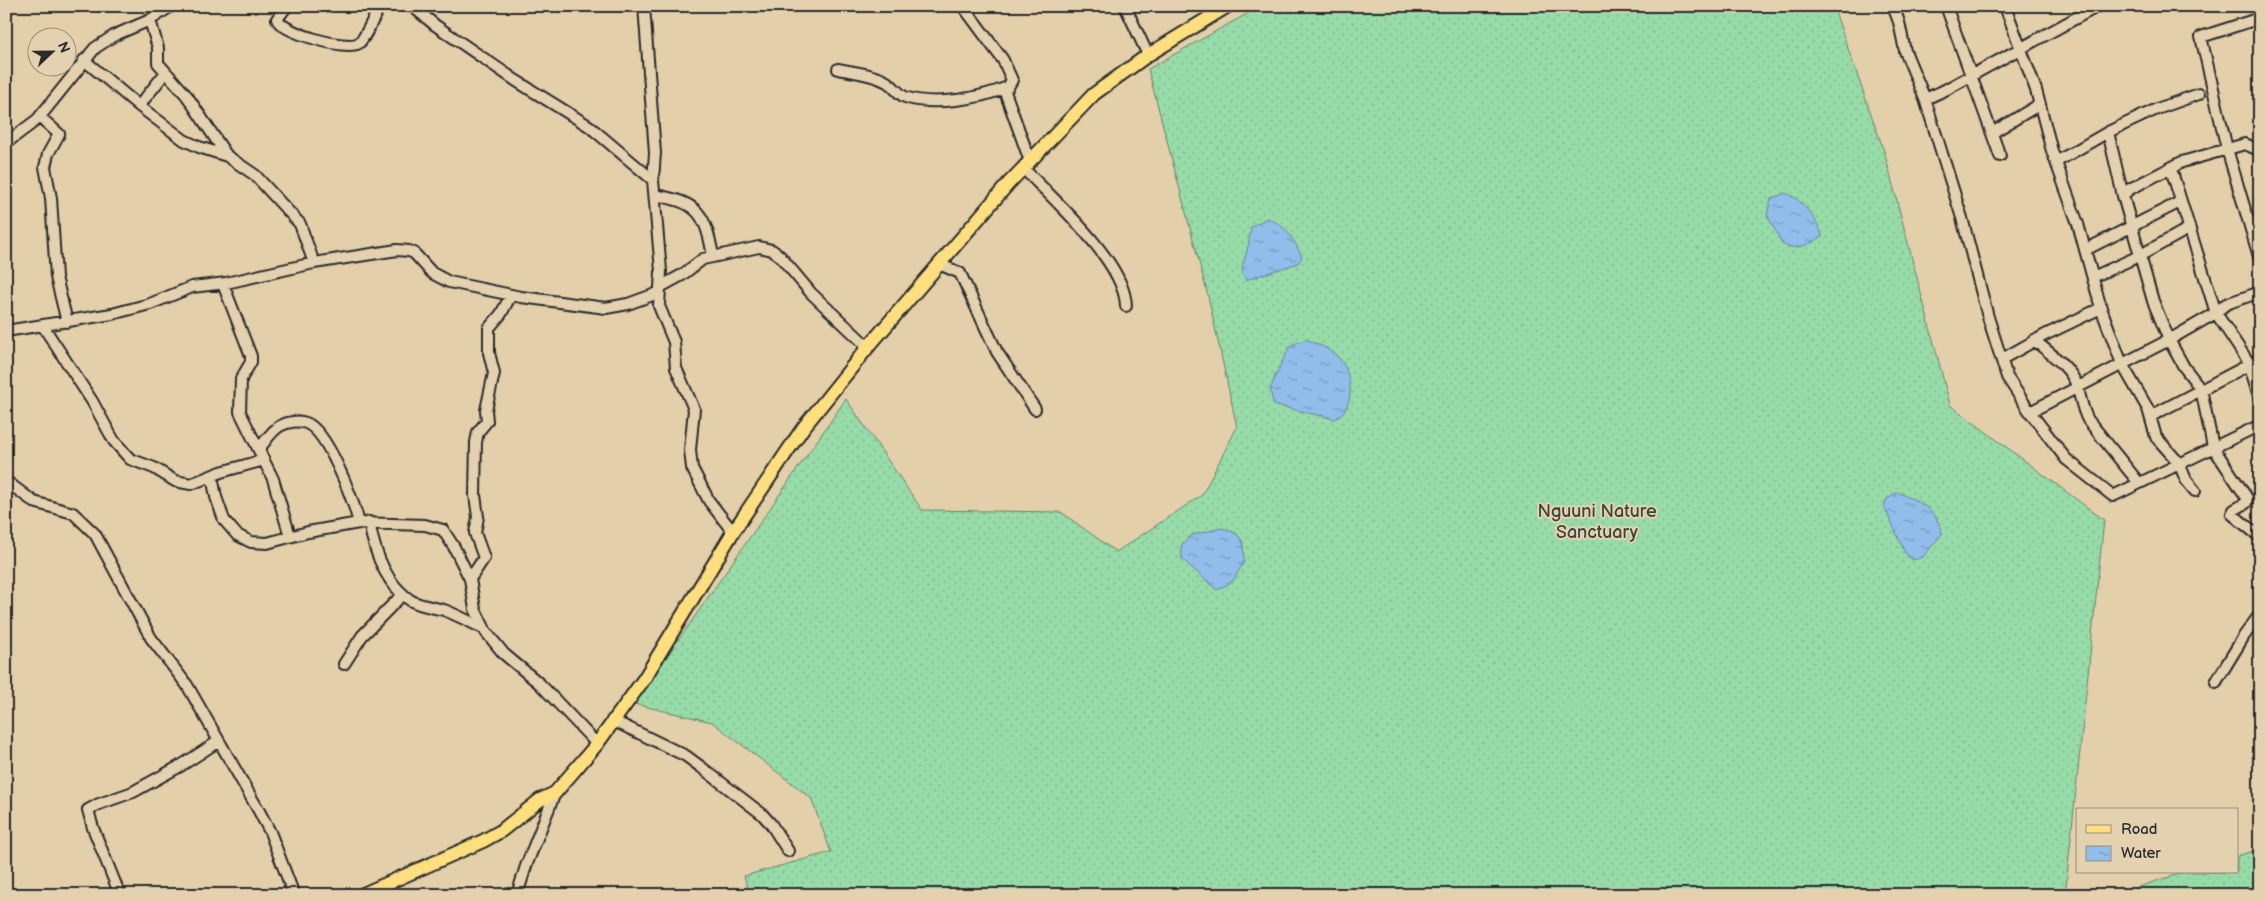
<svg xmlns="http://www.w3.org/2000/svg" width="2266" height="901" viewBox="0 0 2266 901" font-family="'Balsamiq Sans',sans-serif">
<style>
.grass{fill:url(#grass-dots);stroke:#61836a}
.water{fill:url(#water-ripples);stroke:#68839e}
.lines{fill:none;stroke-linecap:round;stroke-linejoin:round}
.minor-casing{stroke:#2b2b2b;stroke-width:14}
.major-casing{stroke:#2b2b2b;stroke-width:16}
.minor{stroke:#e4d1af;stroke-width:10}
.major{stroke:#fddf80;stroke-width:12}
.labels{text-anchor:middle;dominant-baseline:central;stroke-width:4;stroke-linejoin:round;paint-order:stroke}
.park-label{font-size:18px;fill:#3b453e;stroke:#e4d1af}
</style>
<defs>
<pattern id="grass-dots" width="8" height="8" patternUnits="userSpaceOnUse" patternTransform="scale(1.25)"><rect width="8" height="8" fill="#97dba8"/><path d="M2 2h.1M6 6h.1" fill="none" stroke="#82bc91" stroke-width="1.8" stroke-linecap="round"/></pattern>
<pattern id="water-ripples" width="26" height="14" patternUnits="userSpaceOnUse" patternTransform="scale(1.25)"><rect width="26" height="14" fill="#90bdea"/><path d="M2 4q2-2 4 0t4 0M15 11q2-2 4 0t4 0" fill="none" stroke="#769abe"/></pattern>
</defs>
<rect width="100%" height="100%" fill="#e3cfaa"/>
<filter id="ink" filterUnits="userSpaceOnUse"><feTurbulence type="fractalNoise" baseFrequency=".02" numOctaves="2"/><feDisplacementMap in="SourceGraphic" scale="10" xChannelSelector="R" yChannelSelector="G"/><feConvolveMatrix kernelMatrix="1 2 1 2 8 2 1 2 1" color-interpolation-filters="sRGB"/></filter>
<g filter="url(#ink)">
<!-- grass -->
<path class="grass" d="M1261 6H1833L1884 151 1950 405 2104 520 2065 895H750L744 876 831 852 811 798 712 722 634 704 846 399 922 510 1061 512 1116 552 1202 495 1237 427 1208 296 1148 69Z
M2260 849V895H2113L2185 872H2237V856Z"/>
<!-- water -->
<path class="water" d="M1785 193C1799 196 1820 222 1822 236 1810 244 1798 251 1783 245L1767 215 1771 199Z
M1267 218C1287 226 1293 238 1302 257L1298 263 1246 280C1239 270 1243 265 1246 254 1249 246 1249 236 1251 227Z
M1306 339C1317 344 1328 348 1337 356 1350 368 1355 397 1344 411 1342 414 1338 417 1335 419L1274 405 1270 390 1276 374 1290 346Z
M1898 492C1920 503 1937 508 1942 534L1923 557 1913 560 1905 553 1884 506 1886 500Z
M1222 528 1236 533 1243 542 1244 562 1233 581 1217 590 1182 559 1181 546 1192 535Z"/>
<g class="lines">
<defs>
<path id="minor" d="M287 6 277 19C281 32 347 51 359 43 364 40 376 13 380 6
M412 6 435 25 515 80 589 126 653 180 661 271 659 306 674 342 676 368 694 409 690 450 692 468 709 501 733 532
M644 6 655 153 653 180
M1125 6 1148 55
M1893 6 1899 22 1905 51 1925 99 1962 218 1988 317 2007 377 2030 412 2066 459 2113 496 2260 425
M1946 6 2000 156
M2005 6 2036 90 2052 151 2078 224 2101 308 2122 364 2148 409 2156 437 2179 463 2186 480 2195 491
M2257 19 2201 37 2227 149 2260 260
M150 20 158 48V63L187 96 227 156
M84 60 139 106 184 140 199 147 227 156 255 175 300 224 314 263
M838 69C854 72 873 74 887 82 894 86 898 94 905 97 934 107 981 98 1008 87L1012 80 1003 60 963 6
M1004 89 1030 161
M1925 99 1945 90 2098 6
M139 106 166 72
M40 117 59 134 48 154 45 167 51 198 56 277 67 322
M2108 132 2123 196 2153 301 2169 340 2184 367 2201 389 2213 447 2247 498 2246 503 2234 510 2232 514 2260 537
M1992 133 2040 104
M6 143 38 119 95 48 115 35 150 20 171 6
M2056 162 2108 132 2157 109 2199 94
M1023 168C1054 200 1125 262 1126 306
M2171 169 2216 313 2249 363 2260 400
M655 195C699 203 705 213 713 256
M2123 196 2128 190 2182 162 2245 144 2254 148 2260 147
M2085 250 2180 202
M939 264 960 273 997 352 1035 409
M2093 277 2139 256 2188 229
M223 284 251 356V362L241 379 240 412 273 479 290 536
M660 287 682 275 703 259 759 247 772 250 780 256 811 293 868 347
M43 326 92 401 114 441 130 459 154 468 175 481 191 484 221 472 264 460
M6 331 112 314 150 304 192 287 226 283 314 263 397 250 409 251 414 253 432 273 449 282 521 297 606 308 628 304 658 293
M2034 340C2050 354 2070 366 2077 386 2081 398 2082 409 2088 420L2139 483
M2002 359 2045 335 2101 308
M2030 412 2169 340 2214 314 2226 304 2260 292
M2151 416 2260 359
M259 449C265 442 271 431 280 426 287 422 298 420 306 423 328 431 353 500 359 523
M212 476 216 497 224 520 237 535 251 542 267 543 308 532 359 523 425 525 443 530 454 547 470 579 475 609 486 632 504 654 540 684 597 744
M6 481 34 502 73 513 95 534 151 638 187 685 259 811 270 832 294 895
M369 522C374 550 385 583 410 600 420 606 432 607 444 610 457 615 470 622 483 628
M470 579 484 558 475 533 478 517 475 495 476 442 478 432 487 421 486 410 494 373 489 353V328L501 314 511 295
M344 664 362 636 403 594
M2216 682 2244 636 2260 614
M612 720 686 756 701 767 762 814 771 824 788 851
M120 895 93 828 88 810 99 804 133 792 182 765 219 741
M517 895 526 866 555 793"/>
<path id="major" d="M361 895 483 841 501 831 540 800 555 793 597 744 644 679 733 532 803 428 868 347 1008 184 1094 94 1148 55 1228 6"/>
</defs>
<!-- minor casing -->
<use href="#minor" class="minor-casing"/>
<!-- major casing -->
<use href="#major" class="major-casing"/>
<!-- minor -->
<use href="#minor" class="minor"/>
<!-- major -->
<use href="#major" class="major"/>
</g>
</g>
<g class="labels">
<!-- park labels -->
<g class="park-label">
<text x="1597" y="511">Nguuni Nature<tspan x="1597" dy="21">Sanctuary</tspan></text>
</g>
</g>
<!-- margin -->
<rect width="2266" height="901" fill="none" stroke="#e4d1af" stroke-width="25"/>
<rect x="12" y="12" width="2241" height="876" fill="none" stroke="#2b2b2b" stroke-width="2" filter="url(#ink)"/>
<!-- legend -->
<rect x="2076" y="808" width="162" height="65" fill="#e4d1af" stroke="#9a8f7a"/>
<rect x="2086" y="825" width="25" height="8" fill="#fddf80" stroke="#9a8f7a"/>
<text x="2121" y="834" font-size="15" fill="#2b2b2b">Road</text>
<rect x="2086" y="846" width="25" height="15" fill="url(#water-ripples)" stroke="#9a8f7a"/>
<text x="2121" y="858" font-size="15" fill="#2b2b2b">Water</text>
<!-- north arrow -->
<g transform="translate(52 52) rotate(68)"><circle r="24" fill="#e4d1af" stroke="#9a8f7a"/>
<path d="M0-4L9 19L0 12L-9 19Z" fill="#2b2b2b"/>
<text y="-8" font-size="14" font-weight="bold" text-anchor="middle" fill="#2b2b2b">N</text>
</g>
</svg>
